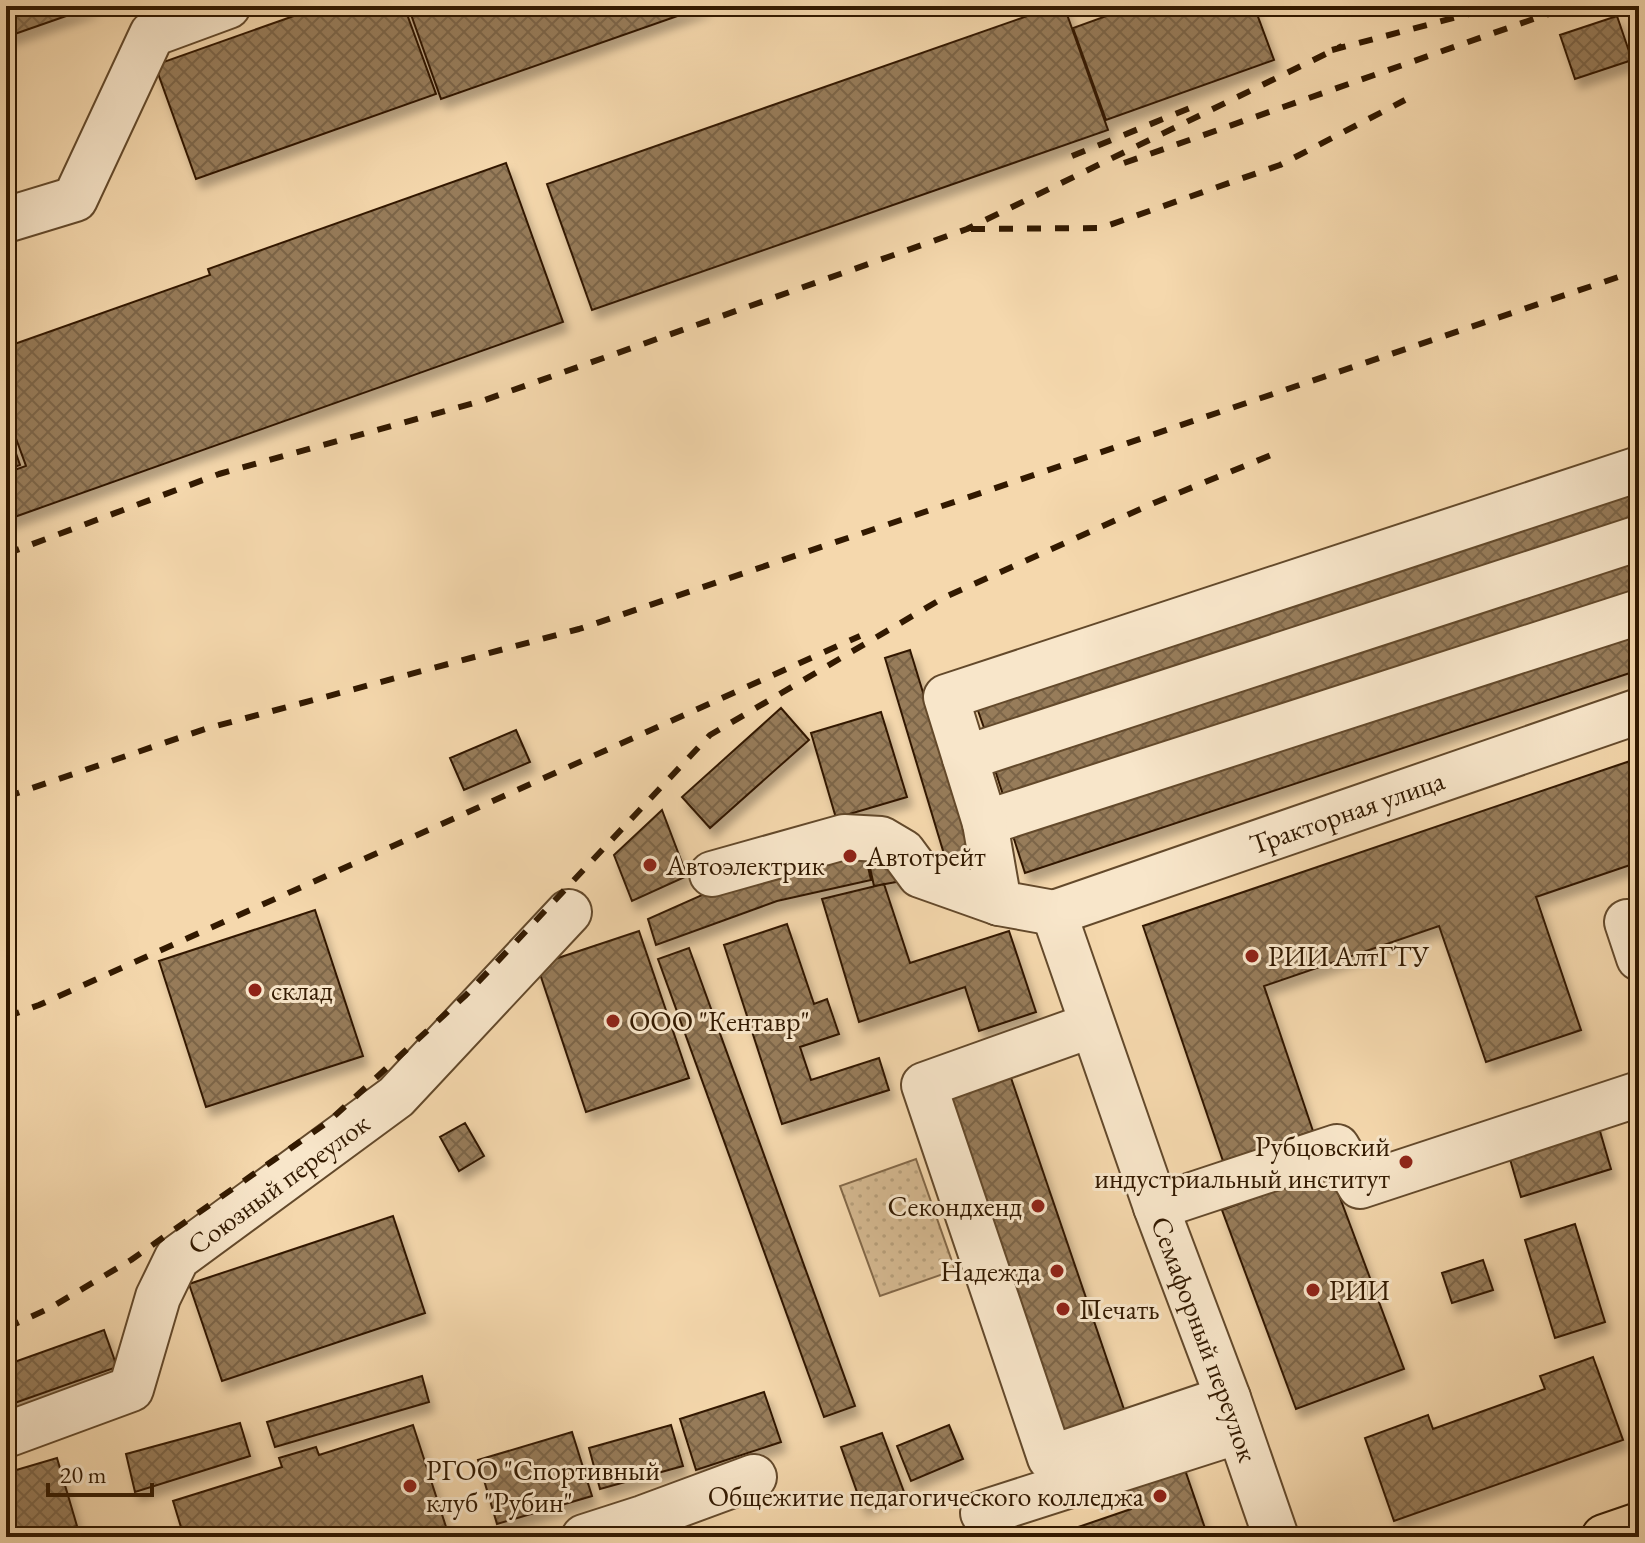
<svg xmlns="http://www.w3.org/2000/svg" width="1645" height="1543" viewBox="0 0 1645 1543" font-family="'EB Garamond',serif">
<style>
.park{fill:url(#park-dots);stroke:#836848;stroke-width:2}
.building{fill:url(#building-cross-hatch);stroke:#321900;stroke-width:2;filter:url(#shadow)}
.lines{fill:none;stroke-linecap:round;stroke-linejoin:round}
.minor-casing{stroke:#63492b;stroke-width:48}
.major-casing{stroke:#321900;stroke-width:48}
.minor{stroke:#f8e6ca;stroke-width:44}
.major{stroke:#f5d8ad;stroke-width:44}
.rail{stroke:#321900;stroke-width:6;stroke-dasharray:14 14;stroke-linecap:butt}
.poi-dot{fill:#8f2418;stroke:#f8e6ca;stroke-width:3}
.labels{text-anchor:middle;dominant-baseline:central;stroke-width:6;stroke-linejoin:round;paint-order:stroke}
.street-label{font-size:28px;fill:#321900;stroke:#f8e6ca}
.poi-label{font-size:28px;fill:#321900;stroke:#f8e6ca;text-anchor:start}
</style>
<defs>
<pattern id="park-dots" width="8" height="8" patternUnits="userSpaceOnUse" patternTransform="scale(2)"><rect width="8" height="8" fill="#d4b890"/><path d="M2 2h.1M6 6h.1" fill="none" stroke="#b69e7a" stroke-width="1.8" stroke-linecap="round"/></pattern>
<pattern id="building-cross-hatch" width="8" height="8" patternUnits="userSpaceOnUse" patternTransform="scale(2)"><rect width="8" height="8" fill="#977c5a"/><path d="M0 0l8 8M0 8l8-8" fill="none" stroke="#7c6548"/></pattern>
<filter id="shadow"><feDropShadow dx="5" dy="9" stdDeviation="4" flood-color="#0004"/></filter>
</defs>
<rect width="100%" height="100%" fill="#f5d8ad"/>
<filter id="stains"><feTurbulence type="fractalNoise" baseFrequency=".0025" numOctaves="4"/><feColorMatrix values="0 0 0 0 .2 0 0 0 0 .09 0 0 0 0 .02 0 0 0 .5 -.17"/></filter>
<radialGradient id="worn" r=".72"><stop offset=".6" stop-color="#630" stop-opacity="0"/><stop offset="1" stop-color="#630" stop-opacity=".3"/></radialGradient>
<!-- park -->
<path class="park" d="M916 1159 955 1270 880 1296 840 1186Z"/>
<!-- building -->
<path class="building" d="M6 6H92V7L6 37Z
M322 6H404L436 94 196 179 155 65Z
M408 6H706L441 99Z
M1056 6H1064L1108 130 592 310 547 184Z
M1134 6H1254L1274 60 1106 120 1073 28Z
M1617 16 1632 60 1575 79 1560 35Z
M506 163 563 322 6 520V473L26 466 6 411V347L210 275 208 269Z
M6 425 20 465 6 470Z
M1639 486V527L989 742 976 705Z
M1639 554V595L1006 804 994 767Z
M1639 629V670L1025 873 1013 836Z
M910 650 973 856 947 864 885 658Z
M781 708 809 740 710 828 682 797Z
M881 712 907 797 836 818 811 733Z
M516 730 530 762 464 790 450 758Z
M1639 758V862L1536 897 1581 1030 1486 1062 1439 926 1264 986 1313 1131 1223 1161 1143 926Z
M662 810 687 876 632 901 614 855Z
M863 845 871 880 777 901 656 945 648 919 772 864Z
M897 857 902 881 874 886 869 863Z
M884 884 910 963 1009 931 1036 1012 979 1031 965 987 859 1022 822 899Z
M315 910 363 1056 206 1107 159 961Z
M787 924 814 1004 827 999 839 1034 800 1047 811 1080 879 1058 889 1090 782 1124 724 945Z
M639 931 689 1078 586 1112 537 965Z
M689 948 855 1406 824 1417 658 959Z
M1009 1072 1128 1421 1068 1441 950 1092Z
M1595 1114 1611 1169 1521 1197 1505 1142Z
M465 1123 484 1156 459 1171 440 1137Z
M1330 1171 1404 1369 1296 1409 1222 1210Z
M393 1216 425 1313 222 1381 189 1284Z
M1575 1224 1605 1322 1555 1338 1525 1240Z
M1483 1260 1493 1290 1452 1303 1442 1273Z
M104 1330 117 1367 6 1406V1365Z
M1593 1357 1623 1440 1394 1521 1365 1438 1428 1415 1433 1429 1545 1389 1540 1376Z
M422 1376 429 1402 275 1447 267 1422Z
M764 1392 781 1442 696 1470 680 1419Z
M240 1423 250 1456 135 1492 126 1454Z
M413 1425 448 1533 436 1537H184L173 1501 282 1467 279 1458 316 1447 319 1455Z
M671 1425 683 1466 600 1489 589 1448Z
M949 1425 963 1459 911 1481 897 1446Z
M572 1432 592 1496 497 1524 478 1460Z
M882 1433 904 1492 862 1506 841 1447Z
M57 1458 77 1526 37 1537H6V1473Z
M1182 1461 1208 1537H1049L1131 1509 1122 1482Z"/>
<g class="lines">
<defs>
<g id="minor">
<path d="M6 220 75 199 152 34 228 6"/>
<path id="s1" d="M1639 612 985 823 999 903 1054 913 1639 711"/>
<path d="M965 758 1639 538"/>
<path d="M985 823 946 697 1639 469"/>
<path d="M712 874 844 837 881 839 903 852 920 875 999 903"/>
<path id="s2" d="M1054 913 1156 1207 1228 1398 1276 1537"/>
<path d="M1627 922 1639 958"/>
<path d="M1092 1025 924 1085 1050 1458 1228 1398"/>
<path d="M1156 1207 1337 1147 1360 1186 1639 1094"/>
<path id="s3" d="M6 1435 131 1389 158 1297 177 1258 396 1097 569 912"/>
<path d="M983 1513 1239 1431"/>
<path d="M584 1537 643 1518 754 1477"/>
</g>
<path id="major" d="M1604 1537 1639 1525"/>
</defs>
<!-- minor casing -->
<use href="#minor" class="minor-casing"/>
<!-- major casing -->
<use href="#major" class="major-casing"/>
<!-- minor -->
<use href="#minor" class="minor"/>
<!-- major -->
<use href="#major" class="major"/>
<!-- rail -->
<path class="rail" d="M1332 50 1499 6
M1072 156 1195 106
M1124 163 1542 16 1577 6
M971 229 1101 228 1280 165 1405 100
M6 554 219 474 485 400 967 229 1342 46
M6 797 205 729 579 629 1639 270
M6 1017 39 1005 860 636
M6 1328 50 1308 131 1260 328 1122 466 995 710 735 943 598 1154 503 1281 451"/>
</g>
<!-- markers -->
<g class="poi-dot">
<circle cx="850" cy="856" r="8"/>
<circle cx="650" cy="865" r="8"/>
<circle cx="1252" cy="956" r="8"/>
<circle cx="255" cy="990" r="8"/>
<circle cx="613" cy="1021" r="8"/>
<circle cx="1406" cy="1162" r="8"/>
<circle cx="1038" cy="1206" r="8"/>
<circle cx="1057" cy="1271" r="8"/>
<circle cx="1313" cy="1290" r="8"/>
<circle cx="1063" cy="1309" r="8"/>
<circle cx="410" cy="1486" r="8"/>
<circle cx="1160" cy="1496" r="8"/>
</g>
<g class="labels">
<!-- street labels -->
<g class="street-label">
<text stroke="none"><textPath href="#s1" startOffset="1134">Тракторная улица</textPath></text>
<text stroke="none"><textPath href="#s3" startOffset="398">Союзный переулок</textPath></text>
<text stroke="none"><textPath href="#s2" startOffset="452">Семафорный переулок</textPath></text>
</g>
<!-- poi labels -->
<g class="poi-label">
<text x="866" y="856">Автотрейт</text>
<text x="666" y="865">Автоэлектрик</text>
<text x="1268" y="956">РИИ АлтГТУ</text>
<text x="271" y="990">склад</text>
<text x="629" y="1021">ООО "Кентавр"</text>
<text x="1390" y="1146" text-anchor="end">Рубцовский<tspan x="1390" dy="32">индустриальный институт</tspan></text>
<text x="1022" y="1206" text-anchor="end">Секондхенд</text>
<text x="1041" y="1271" text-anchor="end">Надежда</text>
<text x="1329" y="1290">РИИ</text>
<text x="1079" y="1309">Печать</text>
<text x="426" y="1470">РГОО "Спортивный<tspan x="426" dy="32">клуб "Рубин"</tspan></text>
<text x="1144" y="1496" text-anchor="end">Общежитие педагогического колледжа</text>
</g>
</g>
<!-- margin -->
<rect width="1645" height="1543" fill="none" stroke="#f5d8ad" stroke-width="32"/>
<rect x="8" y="8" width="1629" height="1527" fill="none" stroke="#321900" stroke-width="4"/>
<rect x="16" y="16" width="1613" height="1511" fill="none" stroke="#321900" stroke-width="2"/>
<!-- scale -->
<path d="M48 1483v12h104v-12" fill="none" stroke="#321900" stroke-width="4"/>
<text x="60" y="1483" font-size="24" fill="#321900" stroke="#f8e6ca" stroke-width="6" paint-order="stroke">20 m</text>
<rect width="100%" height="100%" filter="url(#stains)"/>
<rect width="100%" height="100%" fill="url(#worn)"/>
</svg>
